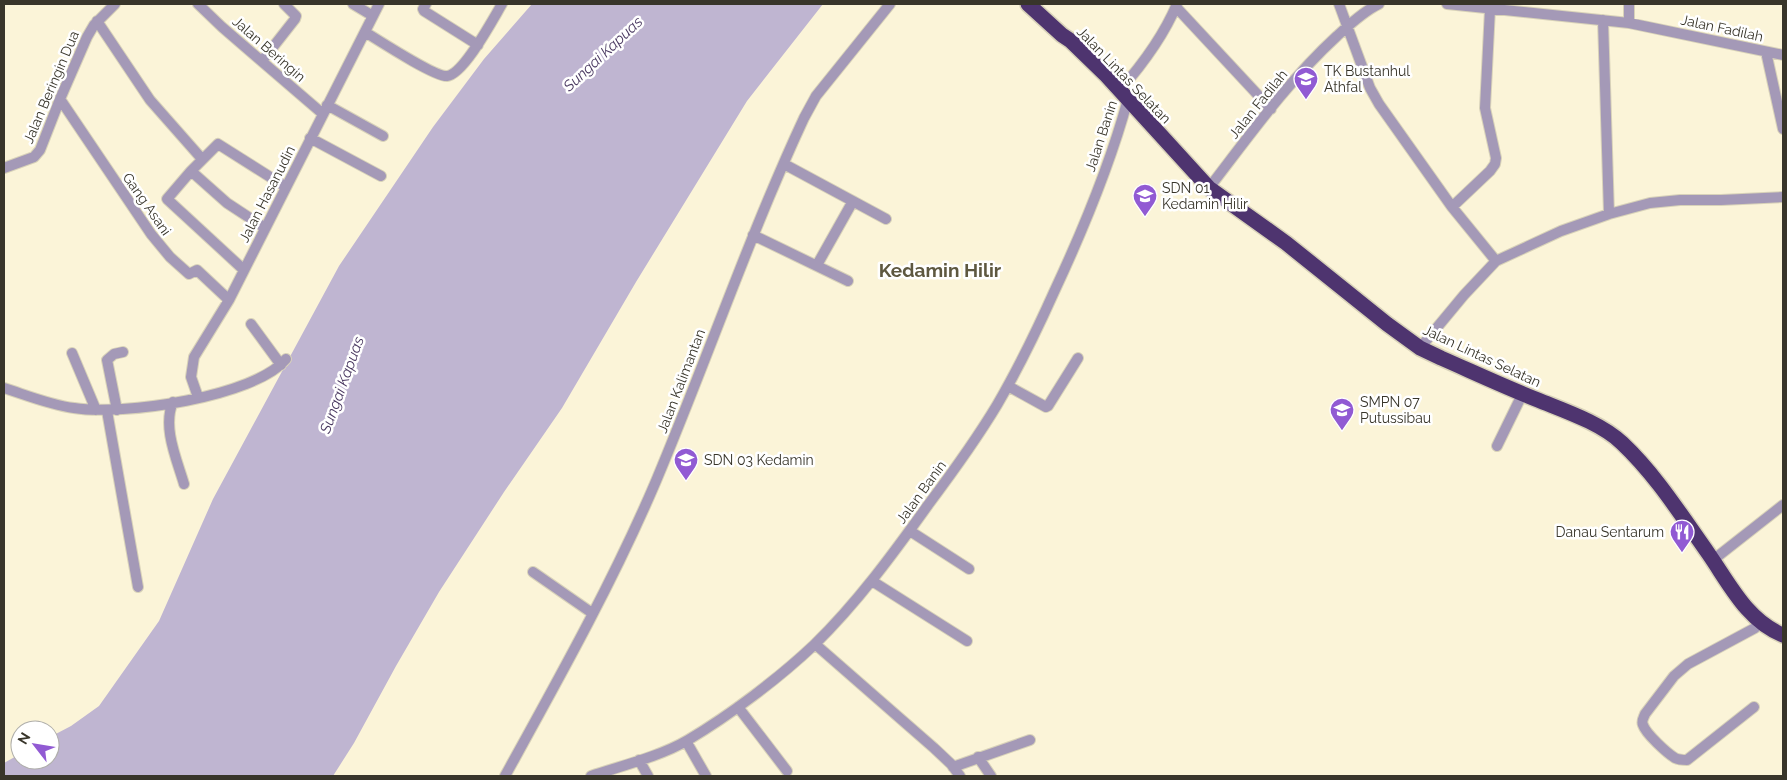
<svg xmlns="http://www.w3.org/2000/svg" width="1787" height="780" viewBox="0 0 1787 780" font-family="Raleway,sans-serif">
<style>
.water{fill:#bfb5d1}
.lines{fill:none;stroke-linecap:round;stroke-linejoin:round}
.minor-casing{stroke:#d8d2b9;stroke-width:12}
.highway-casing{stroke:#d8d2b9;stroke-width:18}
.minor{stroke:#a499b7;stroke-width:10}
.highway{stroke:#4e346f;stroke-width:15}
.labels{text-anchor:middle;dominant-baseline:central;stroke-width:5;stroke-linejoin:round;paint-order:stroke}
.street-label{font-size:14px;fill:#38352a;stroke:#fff}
.poi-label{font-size:14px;fill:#38352a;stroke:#fff;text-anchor:start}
.water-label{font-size:15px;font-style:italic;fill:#493860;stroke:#fff}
.district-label{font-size:19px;font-weight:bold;fill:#5e5840;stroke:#fff}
</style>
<rect width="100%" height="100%" fill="#fbf4d8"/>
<!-- water -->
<path class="water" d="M532 4H823L747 101 636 282 562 408 504 492 439 592 396 666 354 743 333 776H4V763L20 754V760H50V737L71 726 99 706 159 621 213 499 339 266 433 127 484 59Z"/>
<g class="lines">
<defs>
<path id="minor" d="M198 4 222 27 323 114
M353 4 373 16
M426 4 423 9 424 11 478 45
M1339 4 1370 88 1379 104 1452 207 1496 261
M1447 4 1629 23 1783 55
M1629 4V23
M1176 7 1271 109
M1603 20 1609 214
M97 21 150 100 202 159
M365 32C378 40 435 77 447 76 464 74 493 19 502 4
M1766 52 1783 129
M262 61 295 19 296 16 284 4
M1120 90C1142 65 1164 35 1177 4
M60 99 151 234 170 257 189 274 197 270 229 300
M327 105 383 136
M310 138 381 176
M784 164 886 219
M4 168 34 157 40 150 60 99 87 37 94 25 115 4
M191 171 227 203 265 228
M1209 188C1249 136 1288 81 1337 36 1349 25 1364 11 1379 4
M1452 207 1490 171 1495 164 1496 158 1485 108 1490 9
M753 235 848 281
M817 265 853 201
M244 270 167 199 191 171 218 144 286 187
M251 324 281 365
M1420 348 1464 295 1496 261 1561 231 1609 214 1650 203 1680 200H1721L1783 197
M72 353 96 410
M1008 386 1046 407 1048 406 1078 358
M4 388C26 395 50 405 74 408 121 416 255 397 286 359
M198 397 191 377 194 357 229 300 379 4
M173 402C162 427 177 460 184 484
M117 410 107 360 114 354 123 352
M107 411 138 587
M1497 446 1519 401
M910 531 969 569
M1713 560 1783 505
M533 572 592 613
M872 581 967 641
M815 644 934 748 951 764 960 776
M738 707 787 771
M1754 707 1687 760C1683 760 1679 760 1675 758 1667 753 1646 734 1643 725 1641 721 1644 717 1645 714L1674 676 1688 664 1755 628
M686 741 706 776
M978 757 991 776
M639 760 648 776
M953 767 1030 740
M505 776C558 680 613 582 656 481 707 360 749 236 804 118L816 96 890 4
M591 776C621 766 661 756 688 740 730 715 778 679 814 645 857 603 893 554 928 505 952 473 976 440 997 405 1018 369 1037 330 1054 292 1083 230 1110 165 1128 99"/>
<path id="highway" d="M1028 4 1062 35 1071 41 1105 74 1209 188 1286 243 1387 324 1420 348 1441 358C1473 372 1505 387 1538 400 1565 411 1601 423 1622 443 1656 475 1681 515 1708 553 1729 583 1747 621 1783 635"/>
</defs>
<!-- minor casing -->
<use href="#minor" class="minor-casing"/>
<!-- highway casing -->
<use href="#highway" class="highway-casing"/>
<!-- minor -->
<use href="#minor" class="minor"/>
<!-- highway -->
<use href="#highway" class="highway"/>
</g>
<!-- icons -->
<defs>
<symbol id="school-pin" viewBox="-11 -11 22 30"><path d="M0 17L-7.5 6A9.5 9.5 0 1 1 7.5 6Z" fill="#915ad3" stroke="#fff"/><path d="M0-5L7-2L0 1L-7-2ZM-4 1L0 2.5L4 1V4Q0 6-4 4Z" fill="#fff"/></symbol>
<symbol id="restaurant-pin" viewBox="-11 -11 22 30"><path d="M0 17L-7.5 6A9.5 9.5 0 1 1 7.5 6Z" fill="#915ad3" stroke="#fff"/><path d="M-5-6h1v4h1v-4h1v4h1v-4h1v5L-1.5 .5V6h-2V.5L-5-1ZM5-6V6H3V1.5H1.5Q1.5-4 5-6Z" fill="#fff"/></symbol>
</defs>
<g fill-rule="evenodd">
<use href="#school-pin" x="1292" y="65" width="28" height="38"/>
<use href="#school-pin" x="1131" y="182" width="28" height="38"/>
<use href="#school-pin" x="1328" y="396" width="28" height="38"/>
<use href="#school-pin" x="672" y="446" width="28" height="38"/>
<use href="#restaurant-pin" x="1668" y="518" width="28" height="38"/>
</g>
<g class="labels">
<!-- street labels -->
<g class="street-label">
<text transform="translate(1722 28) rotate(12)">Jalan Fadilah</text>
<text transform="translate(269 49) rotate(41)">Jalan Beringin</text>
<text transform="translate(1124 75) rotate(46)">Jalan Lintas Selatan</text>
<text transform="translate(51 87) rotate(-67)">Jalan Beringin Dua</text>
<text transform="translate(1258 104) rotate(-51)">Jalan Fadilah</text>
<text transform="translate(1101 136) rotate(-72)">Jalan Banin</text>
<text transform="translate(267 194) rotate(-63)">Jalan Hasanudin</text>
<text transform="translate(147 204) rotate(55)">Gang Asani</text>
<text transform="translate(1482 356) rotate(25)">Jalan Lintas Selatan</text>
<text transform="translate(681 381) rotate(-69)">Jalan Kalimantan</text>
<text transform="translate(921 492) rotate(-54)">Jalan Banin</text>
</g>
<!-- poi labels -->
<g class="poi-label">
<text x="1324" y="71">TK Bustanhul<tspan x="1324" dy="16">Athfal</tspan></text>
<text x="1162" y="188">SDN 01<tspan x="1162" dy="16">Kedamin Hilir</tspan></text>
<text x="1360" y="402">SMPN 07<tspan x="1360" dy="16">Putussibau</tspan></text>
<text x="704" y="460">SDN 03 Kedamin</text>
<text x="1664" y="532" text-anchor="end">Danau Sentarum</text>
</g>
<!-- water labels -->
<g class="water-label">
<text transform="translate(603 54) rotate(-43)">Sungai Kapuas</text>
<text transform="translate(342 385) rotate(-70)">Sungai Kapuas</text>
</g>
<!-- district labels -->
<g class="district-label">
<text x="940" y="270">Kedamin Hilir</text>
</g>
</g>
<!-- border -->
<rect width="1787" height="780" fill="none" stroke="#38352a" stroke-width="10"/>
<!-- north arrow -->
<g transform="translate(35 745) rotate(301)"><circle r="24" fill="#ffffff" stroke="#afaeaa"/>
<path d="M0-4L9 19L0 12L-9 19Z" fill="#915ad3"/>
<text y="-8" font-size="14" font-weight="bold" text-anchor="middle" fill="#38352a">N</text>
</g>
</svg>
